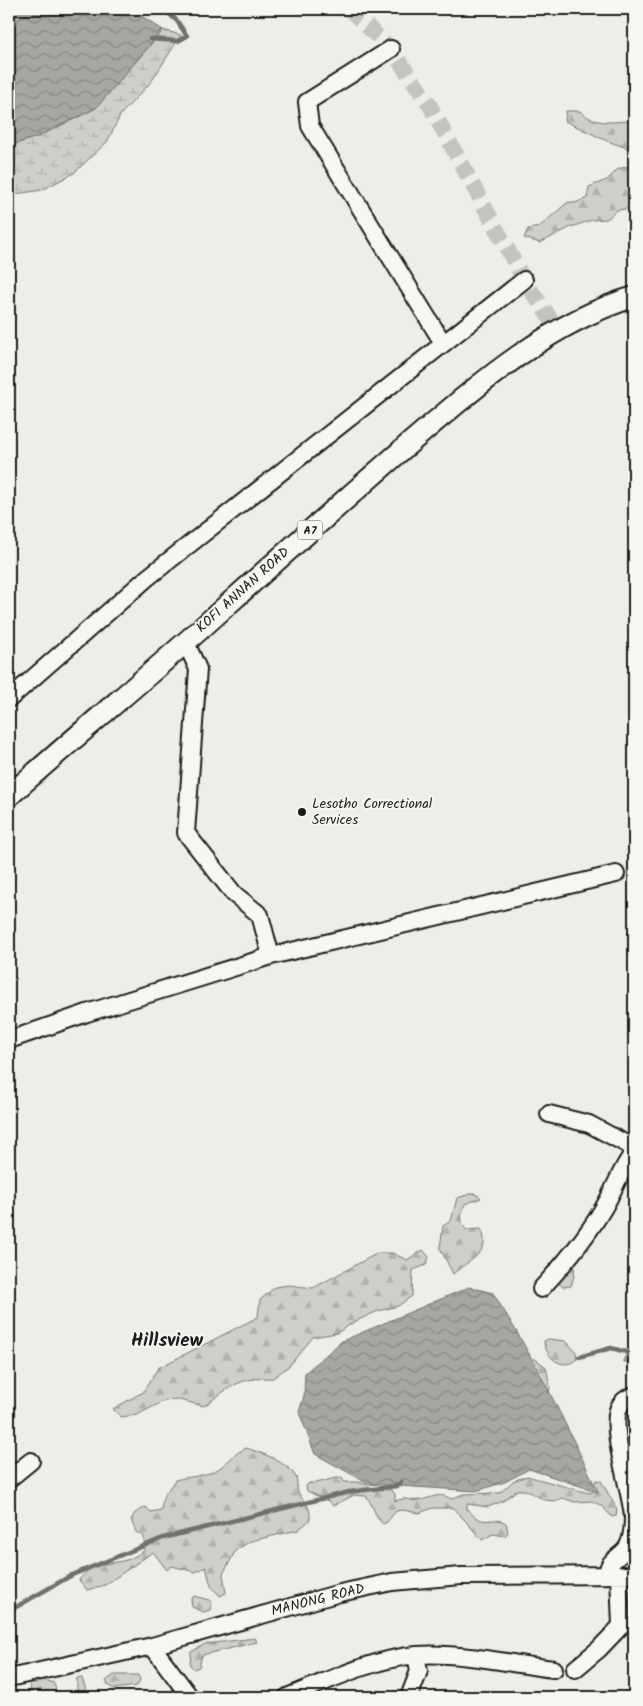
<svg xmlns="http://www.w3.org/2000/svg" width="643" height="1706" viewBox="0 0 643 1706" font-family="Kalam,sans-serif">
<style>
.forest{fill:url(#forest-firs);stroke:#757574}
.wetland{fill:url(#wetland-marsh);stroke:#757574}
.water{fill:url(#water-waves);stroke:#6f6f6d}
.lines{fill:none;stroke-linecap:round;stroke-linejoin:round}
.stream{stroke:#6f6f6d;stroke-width:4.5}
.minor-tunnel{stroke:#c3c3c0;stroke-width:16;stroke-dasharray:16 8;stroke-linecap:butt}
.minor-casing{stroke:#1c1c1c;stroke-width:20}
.major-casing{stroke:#1c1c1c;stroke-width:24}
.minor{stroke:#f6f6f2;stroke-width:16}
.major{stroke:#f6f6f2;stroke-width:20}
.poi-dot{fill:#1c1c1c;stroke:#f6f6f2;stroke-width:2}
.labels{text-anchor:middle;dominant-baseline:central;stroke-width:4;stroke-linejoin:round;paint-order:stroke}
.shield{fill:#f6f6f2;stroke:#5d5d5c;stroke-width:1}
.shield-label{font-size:12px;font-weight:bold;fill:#1c1c1c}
.street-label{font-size:14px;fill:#1c1c1c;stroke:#f6f6f2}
.poi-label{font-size:14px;fill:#1c1c1c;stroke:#f6f6f2;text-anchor:start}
.district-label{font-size:19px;font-weight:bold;fill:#1c1c1c;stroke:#f6f6f2}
</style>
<defs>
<pattern id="forest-firs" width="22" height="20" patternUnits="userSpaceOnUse" patternTransform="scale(1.25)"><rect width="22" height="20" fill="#cececb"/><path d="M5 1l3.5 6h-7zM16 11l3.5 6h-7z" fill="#b0b0ae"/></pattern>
<pattern id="wetland-marsh" width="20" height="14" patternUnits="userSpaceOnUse" patternTransform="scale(1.25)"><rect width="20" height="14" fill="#cececb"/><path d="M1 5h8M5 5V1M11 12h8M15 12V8" fill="none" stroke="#b0b0ae"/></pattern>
<pattern id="water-waves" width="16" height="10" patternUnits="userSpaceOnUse" patternTransform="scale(1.25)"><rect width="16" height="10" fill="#a6a6a3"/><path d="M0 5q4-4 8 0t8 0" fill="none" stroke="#868684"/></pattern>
</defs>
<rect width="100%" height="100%" fill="#edede9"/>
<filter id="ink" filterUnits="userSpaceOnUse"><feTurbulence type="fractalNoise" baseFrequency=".02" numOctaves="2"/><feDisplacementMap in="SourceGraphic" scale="10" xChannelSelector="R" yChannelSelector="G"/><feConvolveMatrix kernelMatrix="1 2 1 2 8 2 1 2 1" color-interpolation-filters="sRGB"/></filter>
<g filter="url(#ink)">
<!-- forest -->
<path class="forest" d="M566 111H580C595 125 609 122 628 121L634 129V208L617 210 607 219 592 220 571 227 540 243 524 238 528 229 539 227 568 202 575 203 587 198 589 187 607 180 618 169 632 165 633 150 607 141 565 121Z
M474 1193 481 1198 465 1204C460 1214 460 1221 466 1230L481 1229C493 1253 468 1260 453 1274L440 1248 443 1226 451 1221 457 1198Z
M588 1244 575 1261 574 1276 571 1286 563 1287 556 1281Z
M423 1250 429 1257 426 1265 413 1270 412 1296 398 1306 378 1311 354 1322 337 1333 313 1337 290 1365 273 1378C237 1378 232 1386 204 1406L175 1399 162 1402 137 1415 121 1417 113 1409 143 1392 158 1368 258 1317 260 1300 275 1287 289 1285 313 1288 378 1253H392L407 1260Z
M548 1339 566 1341 576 1352 577 1359C563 1372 545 1357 544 1341Z
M534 1358 546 1367 550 1387 549 1394 529 1365Z
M246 1448C262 1453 286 1461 296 1477 298 1482 296 1488 298 1492 305 1505 311 1504 310 1520L298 1530 251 1541 236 1550 223 1574 226 1593 220 1596 211 1586 206 1567 195 1572 172 1566 167 1570 153 1552 105 1585 87 1590 79 1580C94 1560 104 1566 126 1560 132 1559 138 1554 144 1551V1536L136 1532 131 1520 135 1513 146 1507 151 1512 161 1510 163 1497 175 1480C190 1476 208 1477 221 1467 230 1460 234 1454 246 1448Z
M527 1476 589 1493 593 1492 596 1480 601 1481 617 1509 616 1516 612 1517 602 1506 592 1501 574 1502 563 1498 554 1501 545 1500 525 1490H517L503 1501 488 1507 467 1504V1509C485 1530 490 1514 506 1523L508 1532 505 1536 493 1534 482 1540 454 1508H433L419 1513 402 1510 396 1511 387 1522 383 1524C375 1518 373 1504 366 1496L354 1495 333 1506 330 1502 307 1491 306 1486 309 1483C322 1484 330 1477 342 1478L344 1482H359L375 1489 391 1490 395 1494V1501C410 1496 408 1502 419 1500 431 1499 439 1491 451 1499L463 1494 500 1493 513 1481Z
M194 1596 209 1600 212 1603 211 1610 203 1612 192 1607 191 1599Z
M255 1638 257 1642 202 1655 199 1667 194 1669 190 1665 191 1652 205 1644Z
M114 1675H138L140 1680 137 1686 114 1689 108 1685 106 1681Z
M77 1678H82L86 1690 91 1697H77Z
M40 1679 54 1683 58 1697H43L41 1689 31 1693 30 1684Z"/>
<!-- wetland -->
<path class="wetland" d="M163 30 181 35 151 82 121 114 107 142 74 173 42 190 9 195V146L37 137 96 108Z"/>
<!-- water -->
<path class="water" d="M9 9H131L163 30 96 108 37 137 9 146Z
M469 1287 493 1293C534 1357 566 1424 598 1492L529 1469 505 1482 476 1491 369 1484 315 1454 299 1412 304 1396 305 1373 342 1341Z
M634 1345V1378L630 1364 623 1361 629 1348Z"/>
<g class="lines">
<!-- stream -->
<path class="stream" d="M150 39 178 41 187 36 177 21 164 9
M579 1357 611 1348 634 1354
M9 1611 72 1575 163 1538 349 1492 397 1486 401 1482"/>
<!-- minor-tunnel -->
<path class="minor-tunnel" d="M349 9 391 49 429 104 524 280 559 331"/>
<defs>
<path id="minor" d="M391 49 307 102 310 126 443 343
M186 643 198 669 186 833 234 894 260 915 271 956
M9 699 147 578 524 280
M9 1040 87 1013 271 956 616 874
M549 1114 589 1124 634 1148
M541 1289C566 1262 591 1232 608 1200 617 1183 622 1167 634 1152
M9 1479 31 1461
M607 1575C609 1558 617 1560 626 1549 633 1540 633 1526 633 1516 630 1487 611 1435 618 1410 621 1401 627 1398 634 1395
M152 1646 190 1697
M575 1669 599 1649 621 1626 619 1575
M9 1678 152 1646 340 1593 392 1582 461 1576 634 1575
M287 1697C328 1681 372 1659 417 1655 459 1652 512 1664 554 1669
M409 1697 419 1671 416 1655"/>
<path id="major" d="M9 796C80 732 154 672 225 607 284 554 343 501 403 449 471 391 546 323 634 297"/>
</defs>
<!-- minor casing -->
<use href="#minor" class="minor-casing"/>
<!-- major casing -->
<use href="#major" class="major-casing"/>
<!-- minor -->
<use href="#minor" class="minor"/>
<!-- major -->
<use href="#major" class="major"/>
</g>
</g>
<!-- markers -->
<circle class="poi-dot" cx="302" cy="812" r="5"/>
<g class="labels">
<!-- shield labels -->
<rect class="shield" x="297.5" y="520.5" width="25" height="19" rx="4"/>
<g class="shield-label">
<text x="310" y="530">A7</text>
</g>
<!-- street labels -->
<g class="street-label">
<text transform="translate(243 590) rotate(-42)">KOFI ANNAN ROAD</text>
<text transform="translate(318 1600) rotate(-14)">MANONG ROAD</text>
</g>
<!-- poi labels -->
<g class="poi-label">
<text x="312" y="804">Lesotho Correctional<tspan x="312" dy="16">Services</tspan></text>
</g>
<!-- district labels -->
<g class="district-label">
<text x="167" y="1341">Hillsview</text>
</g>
</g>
<!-- margin -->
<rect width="643" height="1706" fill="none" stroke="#f6f6f2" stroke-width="30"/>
<rect x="15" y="15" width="613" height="1676" fill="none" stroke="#1c1c1c" stroke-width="2" filter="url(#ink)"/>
</svg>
